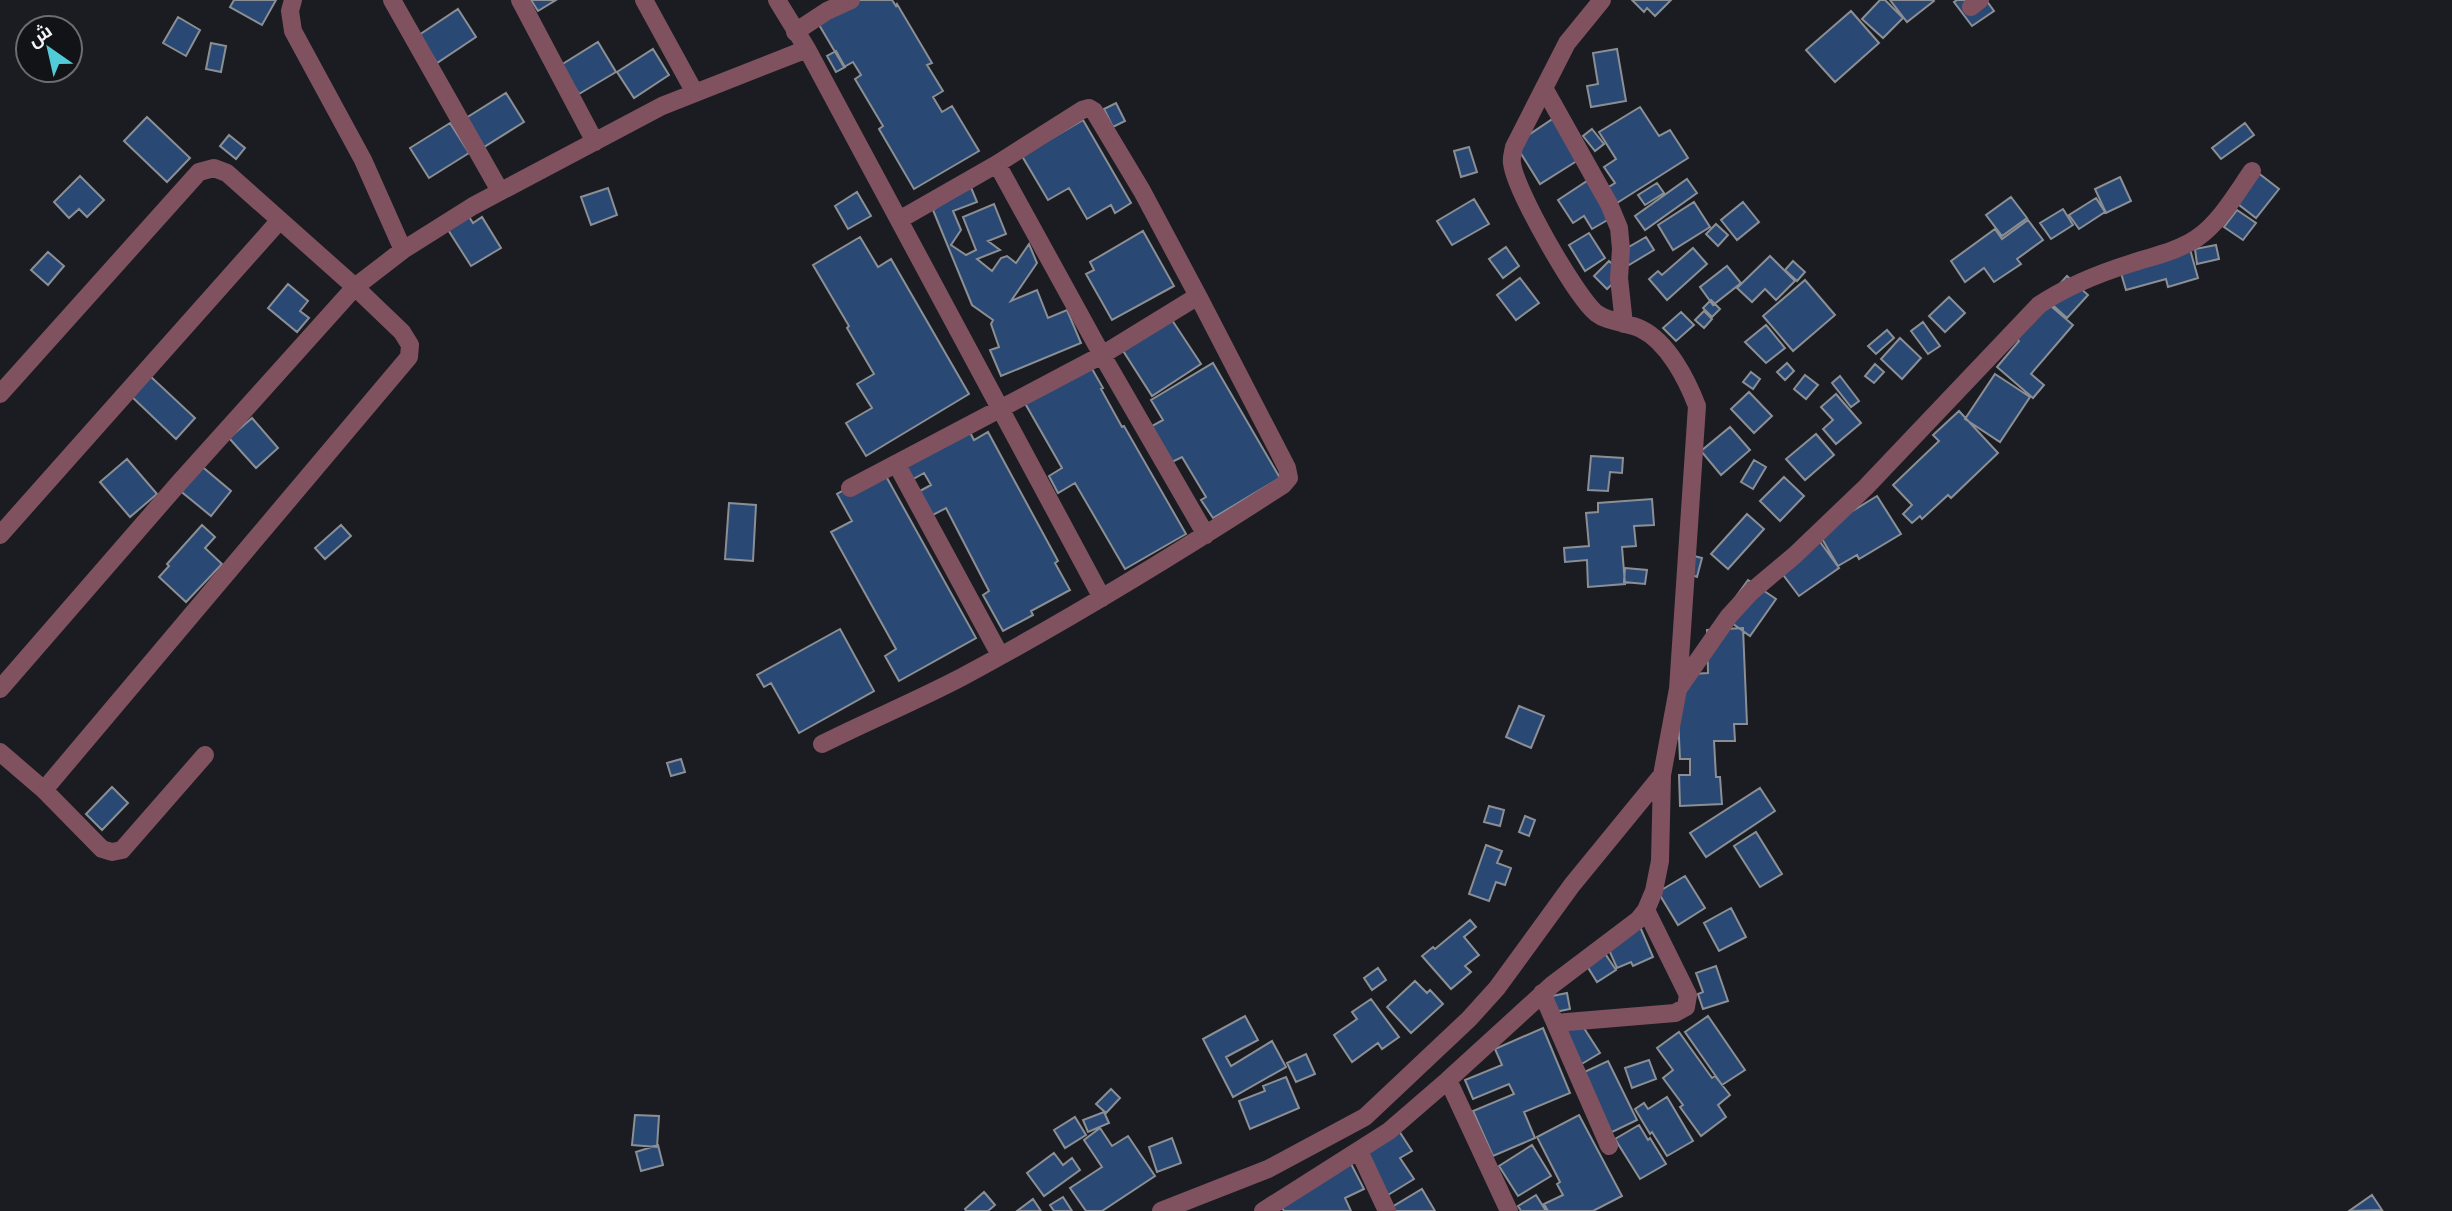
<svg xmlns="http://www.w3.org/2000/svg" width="2452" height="1211" viewBox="0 0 2452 1211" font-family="'Roboto Condensed',Cairo,sans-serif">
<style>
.building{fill:#294874;stroke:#8b8f94;stroke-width:2}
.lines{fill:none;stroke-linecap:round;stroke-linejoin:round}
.minor{stroke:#805260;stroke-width:18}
</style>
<rect width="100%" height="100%" fill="#1a1c21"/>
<!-- building -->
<path class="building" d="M234 0H276L262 25 230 7Z
M531 0H556L538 11Z
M856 0H892L896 6 897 4 932 63 927 65 943 91 933 97 942 112 952 106 979 151 914 189 879 129 883 126 855 79 861 75 853 62 844 67 812 13Z
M1632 0H1671L1655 16 1647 8 1644 12Z
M1880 0H1885L1903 18 1883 38 1862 19Z
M1890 0H1933L1934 1 1907 22Z
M1957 0H1986L1994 11 1972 26 1954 2Z
M458 9 476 37 437 63 419 35Z
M1851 11 1879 43 1835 82 1806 50Z
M178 17 200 30 186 56 163 43Z
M598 42 616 72 579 94 561 65Z
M211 43 226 46 221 72 206 69Z
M653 49 669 75 634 98 617 72Z
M1617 49 1626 101 1591 107 1587 86 1598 84 1593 53Z
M836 51 845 67 836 72 827 56Z
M506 93 524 122 484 147 466 118Z
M1116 103 1125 121 1113 127 1104 109Z
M1640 107 1659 136 1670 130 1688 158 1617 203 1607 188 1615 183 1604 167 1616 159 1599 132Z
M147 117 190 158 167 182 124 141Z
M1554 118 1580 159 1540 184 1515 144Z
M1083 120 1131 203 1115 213 1111 205 1087 219 1069 188 1048 200 1022 156Z
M450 123 469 153 429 178 410 148Z
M2245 123 2254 135 2221 159 2212 148Z
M1592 129 1604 144 1595 151 1583 136Z
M229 135 245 148 236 159 220 146Z
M1469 147 1477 172 1461 177 1454 151Z
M2257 172 2279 189 2256 218 2234 201Z
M80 176 104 200 87 217 79 209 69 218 54 202Z
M2120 177 2131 201 2106 213 2095 189Z
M1687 179 1697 193 1645 230 1635 216Z
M1587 181 1611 218 1592 229 1584 216 1573 223 1558 200Z
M1657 183 1664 193 1645 205 1638 195Z
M970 185 977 202 953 211 961 230 951 245 966 255 976 250 963 217 994 204 1006 234 988 241 1000 250 977 259 992 271 1001 258 1007 256 1016 263 1029 244 1037 263 1011 301 1037 290 1048 318 1067 310 1081 343 1001 376 990 350 999 347 991 324 993 320 972 305 933 210Z
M608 188 617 215 591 225 581 197Z
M857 192 871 216 848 229 835 206Z
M2011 197 2027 218 2002 236 1986 215Z
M2096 198 2105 212 2079 229 2069 215Z
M1474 199 1489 224 1452 245 1437 221Z
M1694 202 1710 227 1673 250 1658 225Z
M1743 202 1759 222 1737 240 1721 220Z
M2063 209 2073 225 2051 239 2040 223Z
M2237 210 2256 223 2243 240 2224 227Z
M466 212 473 223 482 217 501 248 471 266 445 225Z
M2028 220 2043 240 2017 259 2021 264 1994 282 1984 268 1965 282 1951 261 1995 229 2002 239Z
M1716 224 1728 235 1718 246 1706 234Z
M1143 231 1174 286 1112 320 1086 274 1094 270 1090 262Z
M1589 233 1605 258 1585 271 1569 245Z
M860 237 878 267 891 259 969 394 866 456 846 423 872 408 857 384 874 374 847 328 849 326 813 265Z
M1646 237 1654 250 1629 265 1620 252Z
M2188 242 2198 278 2168 287 2166 279 2126 290 2118 263Z
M2216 245 2219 259 2197 264 2195 249Z
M1506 247 1519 266 1503 278 1489 259Z
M1693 248 1707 264 1667 300 1649 279 1658 271 1662 275Z
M48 252 64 266 48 285 31 270Z
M1770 256 1795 281 1776 300 1765 289 1752 302 1737 288Z
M1609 261 1623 274 1607 289 1594 276Z
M1793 261 1805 272 1797 281 1785 270Z
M1727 266 1741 283 1713 305 1700 287Z
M2067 276 2088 295 2067 318 2046 299Z
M1520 278 1539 303 1516 320 1497 295Z
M1805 280 1835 315 1793 351 1763 316Z
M288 284 308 301 300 311 309 318 297 332 268 308Z
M1949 297 1965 313 1945 332 1929 316Z
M1711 300 1720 309 1712 317 1703 308Z
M2045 301 2073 325 2031 374 2044 385 2033 398 1997 367 2019 341 2014 336Z
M1704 311 1712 319 1704 328 1695 320Z
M1681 312 1694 325 1676 341 1663 328Z
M1168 314 1201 364 1152 396 1120 346Z
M1923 322 1940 346 1928 354 1911 331Z
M1766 325 1785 348 1766 363 1745 342Z
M1887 330 1894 338 1876 354 1868 346Z
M1900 338 1921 358 1902 379 1881 359Z
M1087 360 1103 388 1101 389 1122 427 1124 426 1186 534 1125 569 1075 483 1058 493 1049 476 1062 468 1022 398Z
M1213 363 1280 478 1213 518 1201 500 1206 497 1182 457 1172 462 1150 427 1163 420 1151 400Z
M1787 363 1794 371 1785 380 1777 372Z
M1875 364 1884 372 1874 383 1865 376Z
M1751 372 1760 379 1753 389 1743 382Z
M1995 374 2030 397 2000 442 1965 419Z
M1805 375 1818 385 1806 399 1794 389Z
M150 376 195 418 176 439 131 396Z
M1840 376 1859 401 1851 407 1832 383Z
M1749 392 1772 416 1754 433 1731 409Z
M1836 394 1861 423 1836 444 1823 429 1833 420 1821 407Z
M1959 411 1998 453 1951 498 1948 495 1922 519 1920 516 1912 523 1903 514 1912 505 1893 485 1939 441 1933 435Z
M252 418 278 448 256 468 229 438Z
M965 423 974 440 988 432 1058 561 1055 563 1070 590 1031 611 1033 615 1003 631 983 595 989 591 946 508 931 516 918 492 931 485 924 473 908 482 896 461Z
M1730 427 1750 450 1721 475 1701 451Z
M1816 434 1834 455 1805 480 1786 459Z
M1591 456 1623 458 1622 473 1610 472 1608 491 1588 490Z
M127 459 157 494 130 517 100 482Z
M1754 460 1766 467 1753 489 1741 482Z
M199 464 231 491 211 516 178 489Z
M882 469 976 638 899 681 885 656 896 649 831 532 852 521 837 494Z
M1784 477 1804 496 1780 521 1760 501Z
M1877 496 1901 534 1859 559 1857 555 1838 566 1818 532Z
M1652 499 1654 525 1634 526 1636 546 1622 547 1625 584 1588 587 1587 560 1565 562 1564 548 1589 546 1586 513 1598 512V503Z
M729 503 756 505 753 561 725 559Z
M1747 514 1764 529 1728 569 1711 554Z
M202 525 215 537 205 548 222 564 186 602 159 577 169 566 167 564Z
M341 525 351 536 325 559 315 548Z
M1818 539 1839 568 1799 596 1778 568Z
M1694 556 1702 558 1697 577 1689 574Z
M1625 568 1647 570 1645 584 1624 582Z
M1748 580 1776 599 1750 636 1722 616Z
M1743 628 1747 724H1734L1735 741H1714L1716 777H1720L1722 804 1680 806 1679 775H1690V759H1680L1676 675 1708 673 1707 630Z
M840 629 874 691 799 733 771 683 764 687 757 675Z
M1519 706 1544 716 1531 748 1506 737Z
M681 759 685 772 671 776 667 763Z
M112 787 128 803 102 830 86 814Z
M1760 788 1775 811 1706 857 1690 833Z
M1489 806 1504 810 1500 826 1484 822Z
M1525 816 1535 820 1529 836 1519 832Z
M1756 832 1782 874 1760 887 1734 846Z
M1486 845 1502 851 1497 863 1511 868 1505 885 1496 882 1489 901 1469 894Z
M1685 876 1705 908 1678 925 1658 892Z
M1731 908 1746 937 1719 951 1704 923Z
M1470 920 1476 927 1464 937 1479 955 1465 966 1471 972 1451 989 1422 956 1433 947 1435 949Z
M1638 922 1653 957 1633 966 1631 962 1617 968 1605 941Z
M1600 946 1616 970 1597 982 1582 958Z
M1716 966 1728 1001 1703 1009 1698 994 1703 992 1696 973Z
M1378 968 1386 980 1372 990 1364 978Z
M1415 981 1427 993 1430 990 1443 1004 1411 1033 1387 1007Z
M1567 993 1570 1009 1555 1012 1552 996Z
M1371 999 1399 1037 1382 1049 1378 1043 1352 1062 1334 1035 1357 1019 1352 1012Z
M1245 1016 1258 1040 1226 1057 1231 1066 1272 1041 1286 1067 1233 1097 1203 1039Z
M1708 1016 1745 1070 1722 1085 1685 1032Z
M1580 1022 1600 1053 1580 1065 1561 1034Z
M1543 1028 1570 1093 1524 1112 1535 1138 1493 1156 1473 1111 1514 1094 1509 1084 1473 1099 1465 1080 1502 1065 1495 1049Z
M1679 1032 1712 1078 1715 1076 1730 1095 1718 1105 1726 1117 1701 1136 1680 1107 1683 1105 1663 1078 1673 1070 1657 1048Z
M1306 1054 1315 1074 1296 1082 1287 1063Z
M1649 1060 1656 1079 1632 1088 1625 1068Z
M1608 1061 1637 1120 1608 1134 1580 1074Z
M1286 1077 1299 1108 1250 1129 1239 1101 1265 1091 1263 1086Z
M1111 1089 1120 1098 1106 1113 1096 1104Z
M1667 1097 1693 1141 1667 1156 1652 1132 1650 1134 1635 1109 1644 1103 1648 1109Z
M1104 1112 1109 1123 1088 1132 1083 1120Z
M635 1115 659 1116 657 1147 632 1145Z
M1579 1115 1622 1196 1593 1211H1548L1544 1204 1563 1195 1557 1184 1560 1182 1537 1137Z
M1075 1117 1086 1135 1065 1148 1054 1130Z
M1639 1125 1648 1140 1650 1138 1666 1164 1640 1179 1615 1139Z
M1100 1128 1112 1146 1128 1136 1155 1176 1102 1211H1086L1070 1188 1102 1167 1084 1140Z
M1399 1131 1412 1151 1400 1158 1414 1179 1388 1195 1362 1154Z
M1172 1138 1181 1163 1157 1172 1149 1147Z
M658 1145 663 1165 641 1171 636 1152Z
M1532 1145 1551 1176 1518 1196 1499 1166Z
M1054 1153 1063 1165 1072 1158 1080 1170 1044 1196 1027 1173Z
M1348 1158 1364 1189 1345 1198 1351 1211H1284L1275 1195Z
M1422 1189 1435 1211H1388L1387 1210Z
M984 1192 995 1205 988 1211H966L965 1209Z
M1536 1195 1546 1211H1521L1518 1206Z
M2372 1195 2382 1210 2349 1211Z
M1063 1197 1072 1211H1054L1050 1205Z
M1033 1199 1041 1211H1017Z"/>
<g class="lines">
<!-- minor -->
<path class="minor" d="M293 0 290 11 293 31 363 160 403 250
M392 0 500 191
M520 0 595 142
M644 0 695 93
M777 0 807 49 1102 598
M1602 0 1567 43 1514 147C1513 153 1511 158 1512 163 1515 190 1575 295 1596 313 1609 323 1627 322 1641 329 1668 342 1687 380 1697 406L1678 689
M1971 7 1980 0
M795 32 827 11 851 0
M1544 88 1609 204 1619 228 1621 249 1619 278 1624 324
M997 164 1082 110 1089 108 1094 111 1142 191 1198 296 1102 355 1206 535
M0 394 199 172 214 168 227 173 355 287 402 332 410 345 409 357 44 790
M897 465 1000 655
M850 488 1102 355 997 164 899 220
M0 535 280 220
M0 689 178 484 355 287 403 250 473 206 662 106 807 49
M822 744C868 721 916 701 962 677 1072 618 1178 553 1283 485L1289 478 1287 468 1198 296
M0 752 44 790 102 849 112 852 122 850 205 755
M1542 993 1609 1146
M1555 1023 1675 1013 1686 1007 1688 995 1646 910
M1448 1080 1509 1211
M1359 1151 1387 1211
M1161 1211 1268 1169 1365 1117 1469 1019 1497 988 1572 885 1662 775
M1263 1211 1389 1131 1448 1080 1552 985 1638 920 1646 910 1654 891 1660 861 1662 775 1678 689 1729 616 1751 592 1795 555 1866 487 2039 305C2067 286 2100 273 2132 263 2154 256 2178 251 2197 238 2220 222 2236 194 2252 171"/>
</g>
<!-- north arrow -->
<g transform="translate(49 49) rotate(326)"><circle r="33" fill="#111317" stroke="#6b6d71" stroke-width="2"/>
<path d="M0-5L12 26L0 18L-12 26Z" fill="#52cbd8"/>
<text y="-10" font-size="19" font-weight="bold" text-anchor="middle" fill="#f2f4f7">ش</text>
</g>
</svg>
